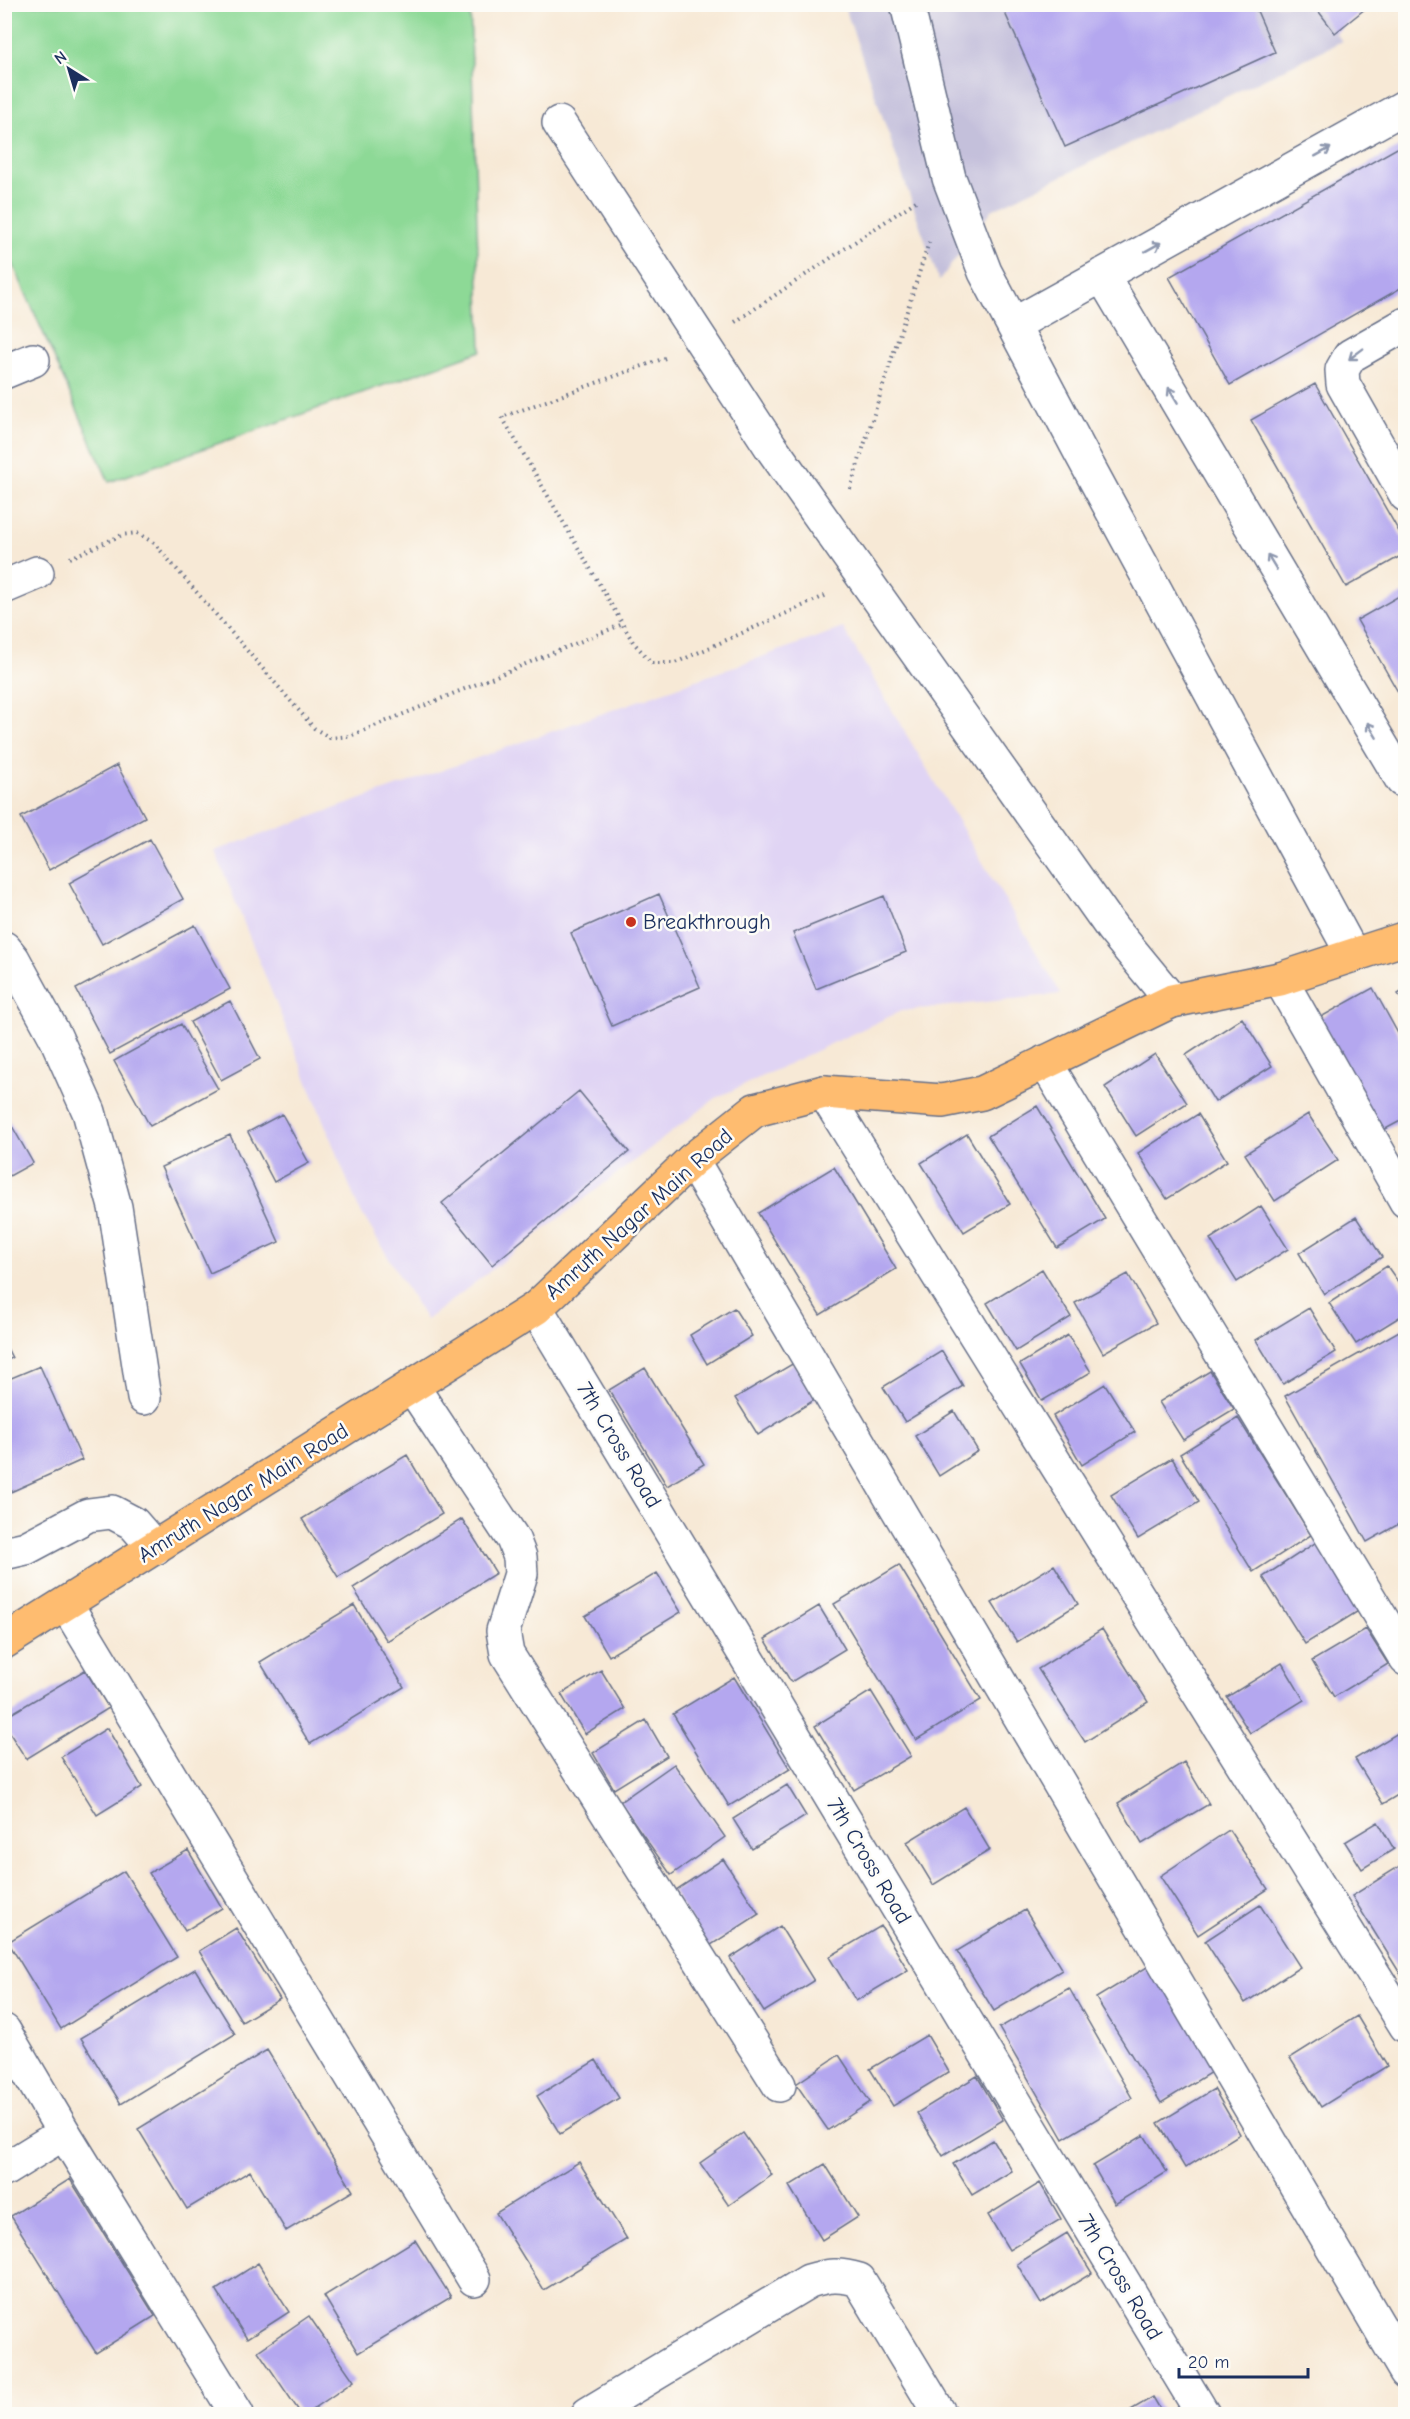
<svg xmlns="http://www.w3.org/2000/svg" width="1410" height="2419" viewBox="0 0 1410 2419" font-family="'Comic Neue',sans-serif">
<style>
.built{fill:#e0d4f4}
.industrial{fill:#c4c0db}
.green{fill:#8dd996;stroke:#54847a;stroke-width:1.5}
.building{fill:#b4a7ef}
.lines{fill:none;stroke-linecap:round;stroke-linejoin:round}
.minor-casing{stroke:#687088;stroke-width:36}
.major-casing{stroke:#687088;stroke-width:36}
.path{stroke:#687088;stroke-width:4;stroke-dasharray:1.5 4.5;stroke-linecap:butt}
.minor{stroke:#fff;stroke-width:33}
.major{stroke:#febc70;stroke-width:33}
.oneway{stroke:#8d97ae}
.poi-dot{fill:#c8321e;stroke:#fdfcf7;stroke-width:2}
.labels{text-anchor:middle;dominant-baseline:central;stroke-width:5;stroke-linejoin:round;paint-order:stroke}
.poi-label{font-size:22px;fill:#1b2f5e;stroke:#fdfcf7;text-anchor:start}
.street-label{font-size:22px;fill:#1b2f5e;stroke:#fdfcf7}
</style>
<rect width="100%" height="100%" fill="#fdfcf7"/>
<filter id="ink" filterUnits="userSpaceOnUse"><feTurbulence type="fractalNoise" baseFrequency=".0167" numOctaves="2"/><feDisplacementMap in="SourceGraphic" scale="12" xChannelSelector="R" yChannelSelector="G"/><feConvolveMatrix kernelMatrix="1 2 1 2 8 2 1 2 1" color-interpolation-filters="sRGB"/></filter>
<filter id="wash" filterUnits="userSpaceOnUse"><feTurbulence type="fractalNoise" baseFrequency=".008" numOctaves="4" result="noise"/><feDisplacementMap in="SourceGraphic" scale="24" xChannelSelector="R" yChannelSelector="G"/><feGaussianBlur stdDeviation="1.35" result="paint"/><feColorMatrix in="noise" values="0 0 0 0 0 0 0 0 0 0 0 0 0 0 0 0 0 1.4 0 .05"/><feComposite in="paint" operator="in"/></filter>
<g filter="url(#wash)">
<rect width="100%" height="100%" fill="#f7e9d6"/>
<!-- built -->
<path class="built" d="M843 628 1061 994 901 1011 716 1098 426 1320 358 1207 215 851Z"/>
<!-- industrial -->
<path class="industrial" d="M844 5H1312L1342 41 992 210 939 281Z"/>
<!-- green -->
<path class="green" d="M4 5H470L481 351 109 482 5 246Z"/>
<g id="blocks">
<!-- building -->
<path class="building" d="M1001 4H1254L1275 52 1065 147Z
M1313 4H1371L1335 33Z
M1406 143V285L1230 385 1169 277Z
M1315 384 1406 544V553L1346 587 1251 420Z
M1406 592V706L1357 620Z
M117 765 145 817 49 870 21 817Z
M150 839 183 899 102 944 69 883Z
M659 894 700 987 612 1026 571 933Z
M884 896 906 952 816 989 793 933Z
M195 925 230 989 110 1054 76 989Z
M1373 988 1406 1048V1118L1380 1132 1319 1018Z
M1406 989V1005L1398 994Z
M230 1001 260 1059 221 1080 190 1022Z
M1242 1018 1272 1066 1215 1102 1186 1055Z
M181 1024 218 1089 150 1126 114 1061Z
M1155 1054 1187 1103 1136 1136 1105 1087Z
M579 1091 629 1152 492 1265 442 1203Z
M1037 1106 1105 1219 1057 1248 988 1136Z
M4 1112 33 1163 4 1179Z
M282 1114 309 1163 274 1182 248 1132Z
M1198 1114 1227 1161 1167 1199 1138 1153Z
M1308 1114 1338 1160 1275 1201 1245 1154Z
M967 1134 1010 1204 964 1232 921 1163Z
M230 1135 279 1242 210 1273 161 1167Z
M834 1167 896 1269 820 1315 758 1213Z
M1261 1206 1288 1249 1237 1282 1210 1239Z
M1356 1217 1382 1257 1324 1294 1299 1253Z
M1387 1266 1406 1293V1313L1356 1344 1329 1303Z
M1042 1269 1071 1317 1016 1351 987 1303Z
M1128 1274 1156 1323 1103 1353 1075 1303Z
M734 1308 752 1336 707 1364 690 1335Z
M1309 1308 1336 1352 1283 1384 1256 1340Z
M1406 1327V1520L1367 1542 1285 1396Z
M1068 1335 1091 1372 1042 1401 1020 1364Z
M4 1342 12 1358 4 1362Z
M942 1351 963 1386 905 1422 883 1387Z
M794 1363 816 1399 758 1435 735 1398Z
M40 1366 82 1460 4 1495V1381Z
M645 1368 704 1464 667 1486 609 1390Z
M1210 1371 1234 1409 1183 1440 1159 1402Z
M1105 1384 1135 1432 1082 1465 1053 1416Z
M954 1411 978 1451 939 1476 915 1436Z
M1238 1418 1311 1535 1253 1572 1180 1454Z
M407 1455 442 1514 338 1577 302 1519Z
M1172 1458 1199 1502 1138 1539 1111 1495Z
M462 1519 496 1573 387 1641 353 1588Z
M1321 1539 1365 1607 1305 1644 1263 1577Z
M899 1565 981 1700 916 1740 834 1604Z
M1054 1565 1078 1604 1017 1642 992 1603Z
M657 1573 681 1612 609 1656 585 1616Z
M354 1605 404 1687 310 1744 260 1662Z
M819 1606 845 1649 791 1682 765 1639Z
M1102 1629 1148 1702 1085 1742 1038 1669Z
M1366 1629 1388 1664 1334 1697 1312 1661Z
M1282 1663 1304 1700 1250 1733 1227 1697Z
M85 1670 109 1708 26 1759 4 1724V1718Z
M601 1670 625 1709 585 1734 561 1694Z
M734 1677 790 1769 729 1806 673 1714Z
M871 1691 911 1756 854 1790 815 1726Z
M646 1720 667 1756 614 1789 593 1753Z
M107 1728 142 1787 97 1815 61 1757Z
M1406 1728V1790L1383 1804 1355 1759Z
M1184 1762 1209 1804 1142 1844 1118 1803Z
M674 1764 725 1837 671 1875 620 1802Z
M787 1785 806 1816 752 1849 733 1819Z
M964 1807 990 1850 933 1885 907 1842Z
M1378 1822 1394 1849 1362 1869 1345 1842Z
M1229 1830 1268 1889 1198 1935 1160 1876Z
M188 1850 222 1908 185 1931 149 1873Z
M723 1859 759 1914 708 1947 673 1892Z
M1406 1862V1983L1352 1896Z
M124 1871 177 1957 61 2029 8 1942Z
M1260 1905 1300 1967 1245 2003 1205 1941Z
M1025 1910 1062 1970 994 2011 957 1951Z
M780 1926 814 1981 764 2012 730 1958Z
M881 1926 908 1970 856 2001 829 1957Z
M236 1928 280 1999 242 2022 199 1951Z
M1157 1961 1221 2066 1161 2103 1096 1998Z
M195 1969 235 2034 121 2104 81 2038Z
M1069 1988 1132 2098 1063 2139 999 2028Z
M1357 2016 1387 2066 1321 2107 1290 2058Z
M927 2035 949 2072 893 2106 870 2069Z
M267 2050 353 2191 286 2231 250 2171 187 2209 138 2129Z
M839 2055 870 2102 828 2130 796 2084Z
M596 2060 619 2098 560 2134 537 2096Z
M977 2076 1003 2120 943 2156 917 2113Z
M1214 2089 1240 2134 1185 2168 1158 2123Z
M743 2133 772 2175 729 2205 700 2163Z
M1144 2135 1167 2172 1115 2204 1093 2166Z
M993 2140 1012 2171 972 2195 953 2164Z
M579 2162 627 2239 544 2290 496 2213Z
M825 2164 858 2217 822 2240 789 2186Z
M70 2179 155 2316 96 2353 11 2216Z
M1040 2183 1061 2219 1009 2250 988 2215Z
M1067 2233 1092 2273 1041 2304 1017 2264Z
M415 2240 451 2297 358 2353 324 2296Z
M258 2263 289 2312 247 2339 216 2290Z
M309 2316 354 2381 306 2414H301L258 2351Z
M1153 2397 1163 2414H1124Z"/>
</g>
</g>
<g filter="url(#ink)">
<use href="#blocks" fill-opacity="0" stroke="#687088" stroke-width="1.5"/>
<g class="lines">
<defs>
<path id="minor" d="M907 4 949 178 985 272 1082 455 1353 955
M559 123 771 447 1112 928 1172 1001
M1102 275 1402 780 1406 781
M1406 324 1350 356 1342 370 1343 384 1406 495
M1013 325 1406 106
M4 372 33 360
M4 587 37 573
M4 948 13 959 55 1036 89 1112 115 1207 144 1398
M1280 979 1406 1201
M1045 1062 1406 1659
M824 1092 1406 2026
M692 1160 1406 2372
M536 1308 1203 2414
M412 1386 513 1539 520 1557 521 1574 503 1631 507 1654 779 2085
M4 1553 26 1548 88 1515 112 1512 133 1523 155 1548
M66 1604 474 2279
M4 2031 64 2133 237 2414
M4 2170 64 2133
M588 2414 809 2281C828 2275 840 2274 859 2280L940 2414"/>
<path id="major" d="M4 1642 536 1308 692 1160 755 1110 824 1092 942 1101 982 1093 1172 1001 1280 979 1406 938"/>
</defs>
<!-- minor casing -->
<use href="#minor" class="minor-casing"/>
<!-- major casing -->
<use href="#major" class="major-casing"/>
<!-- path -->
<path class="path" d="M735 322 916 201
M665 358 502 417 633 642 652 663H675L827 595
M850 489 930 239
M70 558 122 535 137 533 154 543 314 728 330 738 350 736 623 624"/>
<!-- minor -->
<use href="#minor" class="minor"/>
<!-- major -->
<use href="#major" class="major"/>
</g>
<!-- one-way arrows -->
<defs><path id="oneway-shaft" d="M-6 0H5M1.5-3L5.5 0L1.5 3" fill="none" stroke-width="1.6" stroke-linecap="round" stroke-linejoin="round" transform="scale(1.5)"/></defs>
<g class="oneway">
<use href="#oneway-shaft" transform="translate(1323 152) rotate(-29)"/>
<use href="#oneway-shaft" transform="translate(1153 247) rotate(-29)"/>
<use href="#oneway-shaft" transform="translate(1356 354) rotate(143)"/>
<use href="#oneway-shaft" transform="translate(1173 395) rotate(-121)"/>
<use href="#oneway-shaft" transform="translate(1272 562) rotate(-121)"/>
<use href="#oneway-shaft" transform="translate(1372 730) rotate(-121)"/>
</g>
</g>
<!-- markers -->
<circle class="poi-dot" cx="631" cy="922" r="6"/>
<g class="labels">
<!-- poi labels -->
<g class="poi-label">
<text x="643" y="922">Breakthrough</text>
</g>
<!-- street labels -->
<g class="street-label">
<text transform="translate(639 1214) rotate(-42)">Amruth Nagar Main Road</text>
<text transform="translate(619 1445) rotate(59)">7th Cross Road</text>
<text transform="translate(243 1493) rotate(-32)">Amruth Nagar Main Road</text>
<text transform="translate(869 1861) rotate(59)">7th Cross Road</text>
<text transform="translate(1120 2277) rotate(59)">7th Cross Road</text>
</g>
</g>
<!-- margin -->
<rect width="1410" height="2419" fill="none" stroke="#fdfcf7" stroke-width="24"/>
<!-- north arrow -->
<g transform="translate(69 69) rotate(323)" stroke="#fdfcf7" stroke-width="4.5" paint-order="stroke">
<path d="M0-4.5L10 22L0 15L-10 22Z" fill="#1b2f5e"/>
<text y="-9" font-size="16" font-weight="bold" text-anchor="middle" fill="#1b2f5e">N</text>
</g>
<!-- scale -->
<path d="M1179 2368v9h129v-9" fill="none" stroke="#1b2f5e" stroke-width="3"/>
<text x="1188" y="2368" font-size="18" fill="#1b2f5e" stroke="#fdfcf7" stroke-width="4.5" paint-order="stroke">20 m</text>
</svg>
